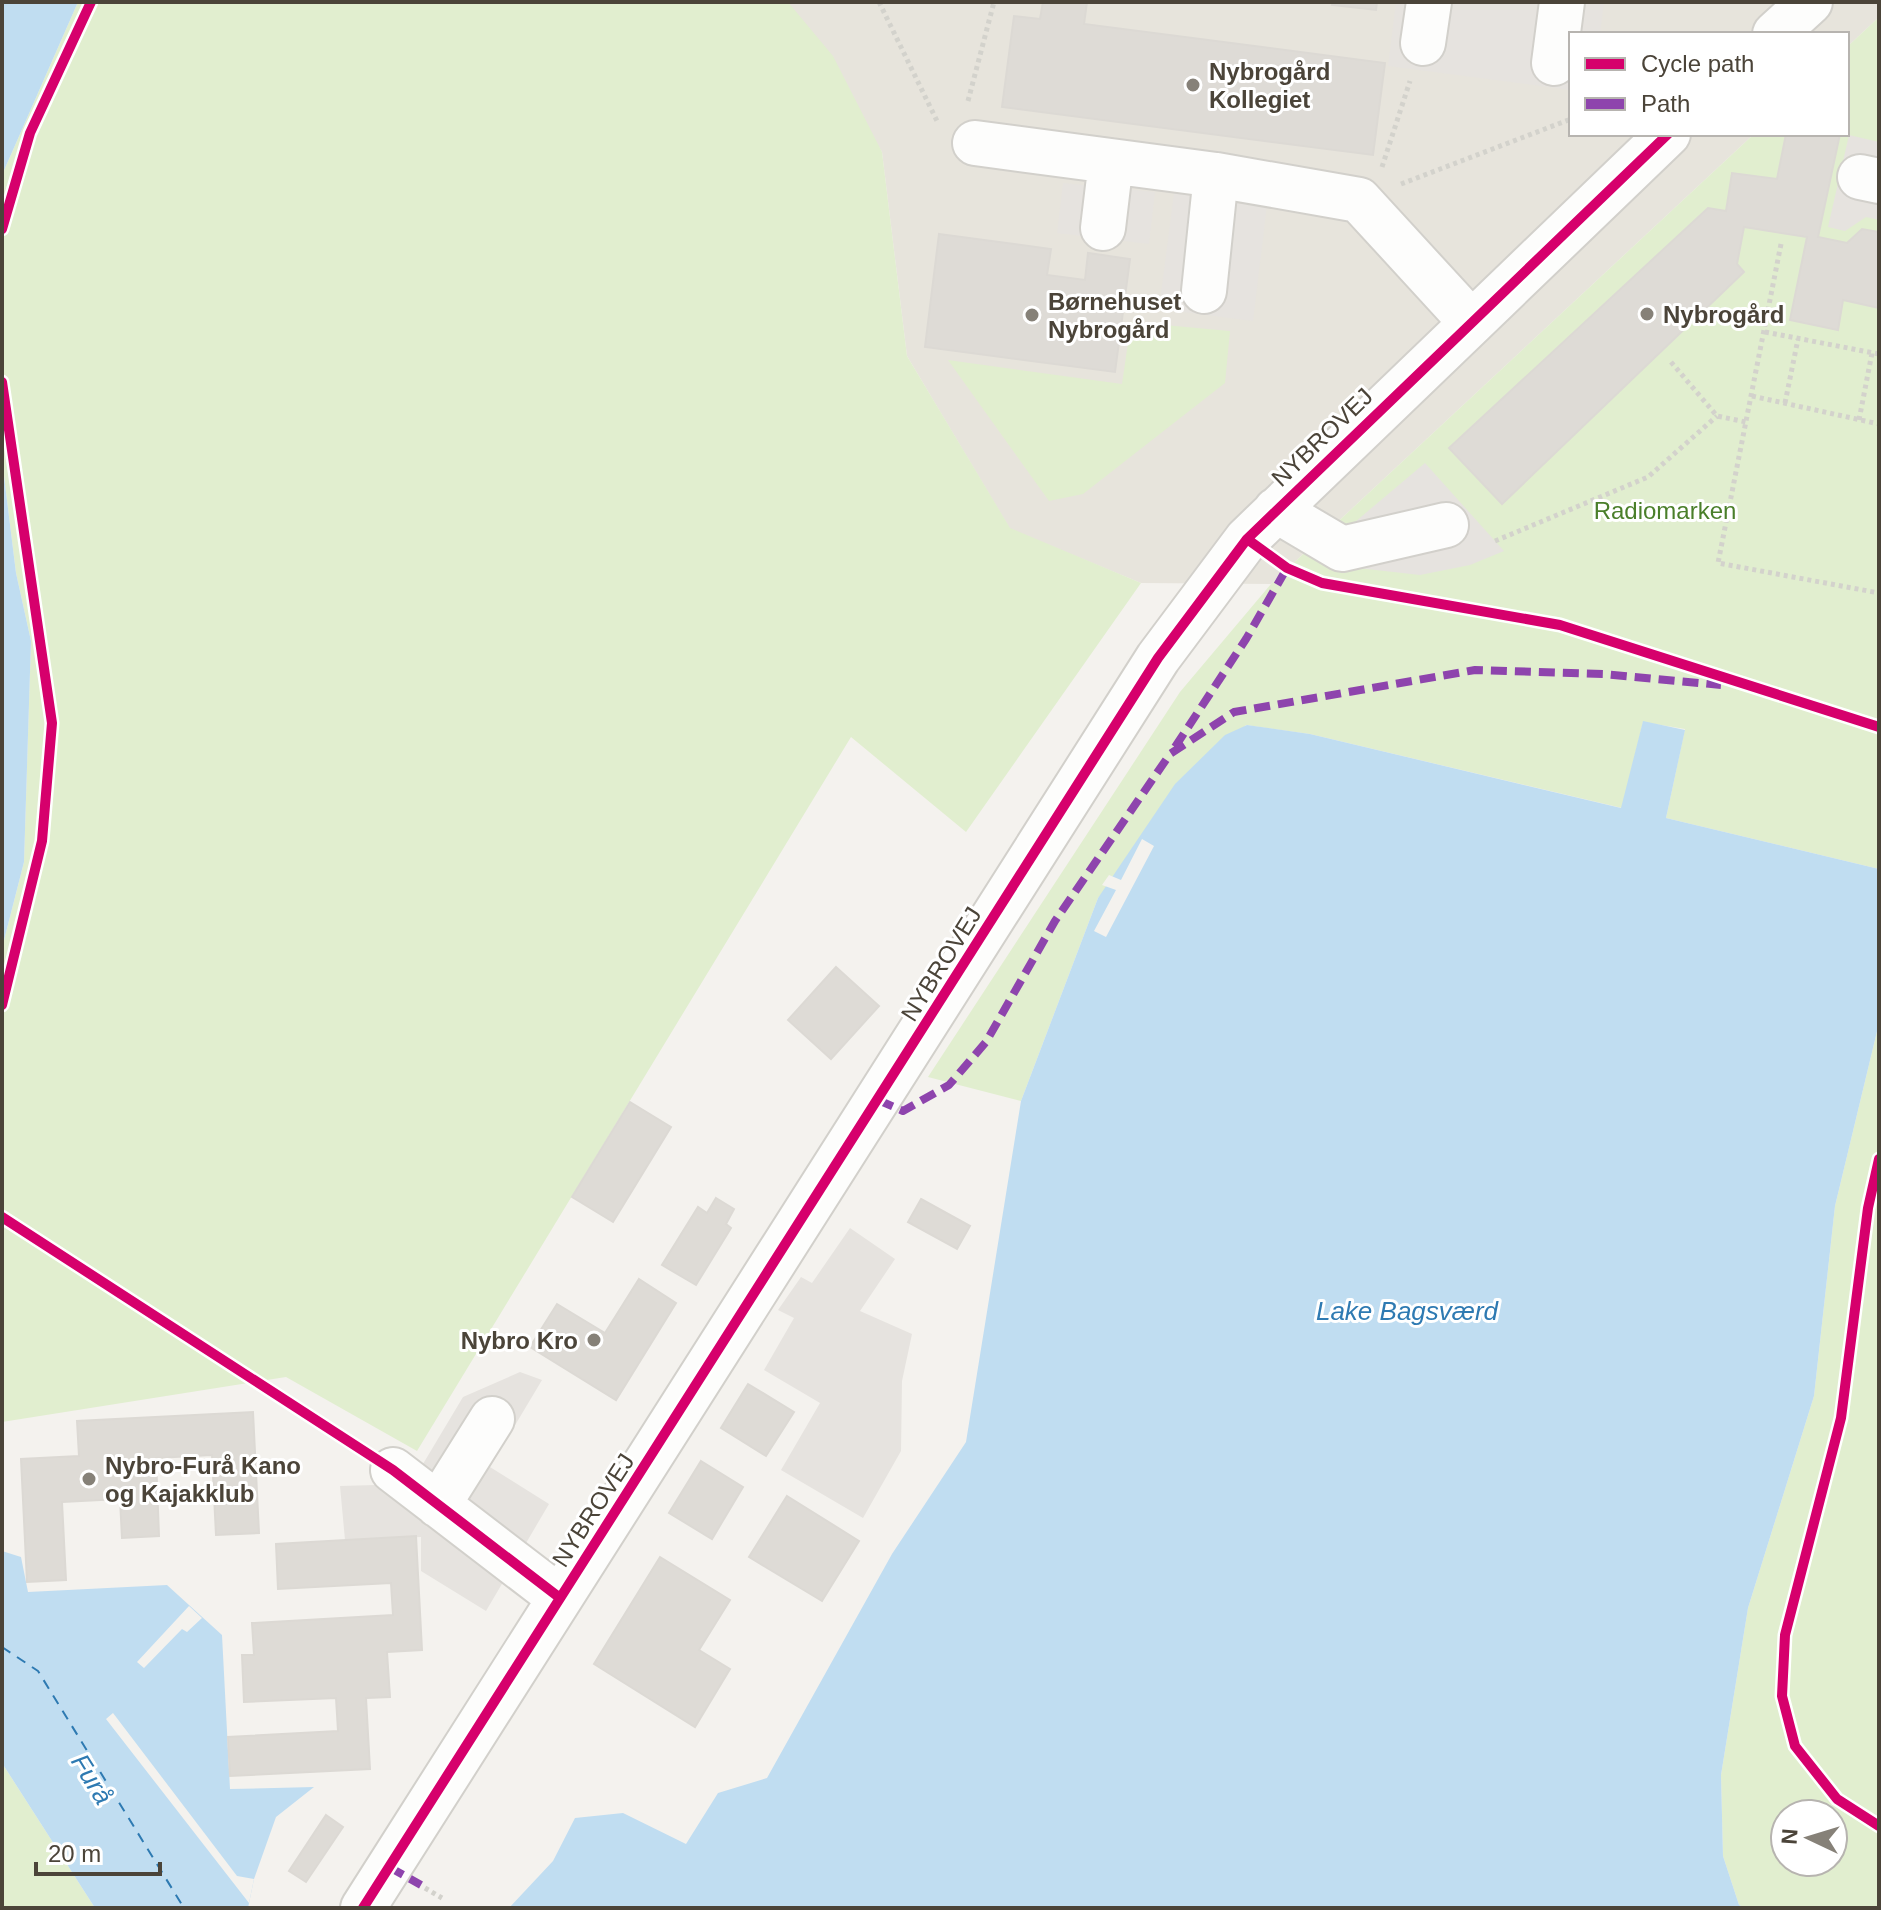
<svg xmlns="http://www.w3.org/2000/svg" width="1881" height="1910" viewBox="0 0 1881 1910" font-family="Arial,sans-serif">
<style>
.residential{fill:#e7e4dc}
.green{fill:#e1eecf;fill-rule:evenodd}
.parking{fill:#e6e3df}
.water{fill:#c0ddf1}
.pier{fill:#f4f2ee}
.lines{fill:none;stroke-linecap:round;stroke-linejoin:round}
.ferry{stroke:#2e7ab2;stroke-width:2;stroke-dasharray:10 8;stroke-linecap:butt}
.building{fill:#dedbd6;stroke:#dcd9d4;stroke-width:2}
.minor-casing{stroke:#d2d0cb;stroke-width:48}
.path{stroke:#d3d2cc;stroke-width:5;stroke-dasharray:4 4;stroke-linecap:butt}
.minor{stroke:#fdfdfc;stroke-width:44}
.quiet{stroke:#8e44ad;stroke-width:8;stroke-dasharray:16 8;stroke-linecap:butt}
.cycleway-casing{stroke:#fff;stroke-width:15}
.cycleway{stroke:#d6006c;stroke-width:10}
.poi-dot{fill:#868178;stroke:#fff;stroke-width:3}
.labels{text-anchor:middle;dominant-baseline:central;stroke-width:6;stroke-linejoin:round;paint-order:stroke}
.poi-label{font-size:24px;font-weight:bold;fill:#4b4439;stroke:#fff;text-anchor:start}
.street-label{font-size:24px;fill:#4b4439;stroke:#fff}
.park-label{font-size:24px;fill:#4a7f2a;stroke:#fff}
.water-label{font-size:26px;font-style:italic;fill:#2e7ab2;stroke:#fff}
</style>
<rect width="100%" height="100%" fill="#f4f2ee"/>
<!-- residential -->
<path class="residential" d="M788 2H1879V17L1847 47V34H1571V134H1754L1271 584 1141 583 1010 529 907 356 882 152Z"/>
<!-- green -->
<path class="green" d="M78 2H788L833 56 882 152 907 356 1010 528 1141 583 966 832 851 737 417 1451 286 1377 2 1422V948L24 862 31 641 16 573 2 460V175Z
M1879 17V869L1666 818 1685 729 1643 722 1622 808 1310 734 1246 725 1098 898 1021 1101 928 1077 1180 692 1271 584 1754 134H1847V47Z
M1131 322 1230 331 1225 383 1083 494 1049 501 948 360 1122 384Z
M1879 1023V1908H1746L1739 1905 1723 1856 1721 1775 1748 1608 1814 1396 1835 1206ZM1785 1814H1833V1862H1785Z
M2 1763 95 1908H2Z"/>
<!-- parking -->
<path class="parking" d="M1396 2H1604L1600 34H1571V90L1388 66Z
M1849 135 1879 142V220L1866 217 1845 231 1828 227Z
M1063 183 1155 192 1149 244 1057 233Z
M1174 193 1267 205 1253 321 1159 309Z
M1425 463 1504 551 1470 565 1420 575 1358 568 1317 554Z
M850 1228 895 1259 860 1311 912 1334 902 1381 901 1451 863 1518 781 1470 820 1403 764 1370 794 1318 778 1310 801 1277 812 1283Z
M520 1372 542 1380 490 1467 549 1504 486 1611 421 1571V1537L345 1540 340 1486 411 1484 463 1397Z"/>
<!-- water -->
<path class="water" d="M2 2H78L2 175Z
M2 460 16 573 31 641 24 862 2 948Z
M1643 721 1685 730 1666 818 1879 869V1023L1835 1206 1814 1396 1748 1608 1721 1775 1723 1856 1739 1905 1746 1908H509L553 1861 575 1818 623 1813 686 1844 718 1793 767 1778 892 1554 966 1442 1021 1101 1098 898 1175 784 1225 735 1247 725 1310 734 1621 808Z
M2 1551 21 1557 28 1592 167 1585 222 1635 230 1789 314 1787 276 1817 254 1879 248 1908H95L2 1763Z"/>
<!-- pier -->
<path class="pier" d="M1142 839 1154 846 1106 937 1094 931 1116 890 1102 885 1109 875 1121 880Z
M189 1606 202 1618 187 1632 182 1629 144 1668 137 1662Z
M113 1713 237 1876 254 1879 249 1903 106 1719Z"/>
<g class="lines">
<!-- ferry -->
<path class="ferry" d="M2 1647 38 1671 184 1908"/>
</g>
<!-- building -->
<path class="building" d="M1043 2H1087L1084 24 1385 63 1373 155 1002 107 1014 16 1040 19Z
M1333 2H1377L1376 10 1332 5Z
M1786 134H1840L1818 237 1847 243 1862 229 1879 232V308L1843 300 1838 330 1790 320 1807 237 1744 227 1737 264 1744 272 1502 504 1449 448 1708 208 1726 211 1732 173 1777 179Z
M939 234 1051 249 1047 275 1085 280 1088 253 1130 259 1115 372 925 347Z
M836 967 879 1006 831 1059 788 1020Z
M630 1102 671 1127 613 1222 572 1197Z
M716 1198 734 1209 726 1224 731 1228 696 1285 662 1265 698 1207 707 1213Z
M921 1199 970 1226 957 1249 908 1222Z
M639 1279 676 1303 616 1400 530 1347 557 1304 605 1333Z
M748 1384 794 1412 766 1456 721 1428Z
M253 1412 259 1533 216 1535 212 1455 156 1458 159 1536 122 1538 120 1499 62 1502 66 1580 27 1582 21 1459 79 1456 77 1421Z
M701 1461 743 1487 712 1539 669 1513Z
M787 1496 859 1541 822 1601 749 1557Z
M416 1536 422 1650 387 1652 390 1697 366 1698 370 1769 230 1776 228 1737 338 1731 336 1698 244 1702 242 1655H254L252 1623 393 1615 391 1583 278 1589 276 1544Z
M660 1557 730 1600 699 1650 730 1669 695 1727 594 1664Z
M326 1815 343 1827 306 1882 289 1871Z"/>
<g class="lines">
<defs>
<path id="minor" d="M1775 34 1810 2
M1423 43 1429 2
M1554 63 1562 2
M975 143 1216 175 1359 200 1471 322
M1860 177 1879 181
M1103 228 1111 161
M1204 291 1216 175
M1276 510 1342 549 1446 525
M393 1470 560 1598
M438 1505 492 1419
M363 1908 1158 658 1247 539 1668 134"/>
</defs>
<!-- minor casing -->
<use href="#minor" class="minor-casing"/>
<!-- path -->
<path class="path" d="M879 2 938 123
M968 101 994 2
M1382 167 1410 81
M1401 184 1571 119
M1781 244 1718 563 1879 593
M1765 332 1879 354
M1671 362 1717 416 1746 422
M1752 396 1879 424
M1785 403 1798 339
M1859 420 1872 353
M1495 541 1648 477 1717 416
M425 1888 442 1898"/>
<!-- minor -->
<use href="#minor" class="minor"/>
<!-- quiet -->
<path class="quiet" d="M1175 747 1246 639 1287 568
M878 1100 903 1111 949 1085 986 1042 1055 921 1170 754 1234 712 1475 670 1603 674 1721 685
M389 1867 421 1885"/>
<defs>
<path id="cycleway" d="M2 229 30 133 91 2
M2 382 52 723 42 841 2 1005
M1247 539 1287 568 1322 583 1560 625 1879 727
M1879 1159 1868 1208 1841 1418 1785 1635 1782 1696 1795 1746 1837 1799 1879 1826
M2 1217 393 1470 560 1598
M363 1908 1158 658 1247 539 1668 134"/>
</defs>
<!-- cycleway casing -->
<use href="#cycleway" class="cycleway-casing"/>
<!-- cycleway -->
<use href="#cycleway" class="cycleway"/>
</g>
<!-- markers -->
<g class="poi-dot">
<circle cx="1193" cy="85" r="8"/>
<circle cx="1647" cy="314" r="8"/>
<circle cx="1032" cy="315" r="8"/>
<circle cx="594" cy="1340" r="8"/>
<circle cx="89" cy="1479" r="8"/>
</g>
<g class="labels">
<!-- poi labels -->
<g class="poi-label">
<text x="1209" y="71">Nybrogård<tspan x="1209" dy="28">Kollegiet</tspan></text>
<text x="1048" y="301">Børnehuset<tspan x="1048" dy="28">Nybrogård</tspan></text>
<text x="1663" y="314">Nybrogård</text>
<text x="578" y="1340" text-anchor="end">Nybro Kro</text>
<text x="105" y="1465">Nybro-Furå Kano<tspan x="105" dy="28">og Kajakklub</tspan></text>
</g>
<!-- street labels -->
<g class="street-label">
<text transform="translate(1322 437) rotate(-44)">NYBROVEJ</text>
<text transform="translate(941 964) rotate(-58)">NYBROVEJ</text>
<text transform="translate(593 1510) rotate(-57)">NYBROVEJ</text>
</g>
<!-- park labels -->
<g class="park-label">
<text x="1665" y="510">Radiomarken</text>
</g>
<!-- water labels -->
<g class="water-label">
<text x="1407" y="1311">Lake Bagsværd</text>
<text transform="translate(92 1779) rotate(58)">Furå</text>
</g>
</g>
<!-- border -->
<rect width="1881" height="1910" fill="none" stroke="#4b4439" stroke-width="8"/>
<!-- legend -->
<rect x="1569" y="32" width="280" height="104" fill="#ffffff" stroke="#b7b4b0" stroke-width="2"/>
<rect x="1585" y="58" width="40" height="12" fill="#d6006c" stroke="#b7b4b0" stroke-width="2"/>
<text x="1641" y="72" font-size="24" fill="#4b4439">Cycle path</text>
<rect x="1585" y="98" width="40" height="12" fill="#8e44ad" stroke="#b7b4b0" stroke-width="2"/>
<text x="1641" y="112" font-size="24" fill="#4b4439">Path</text>
<!-- north arrow -->
<g transform="translate(1809 1838) rotate(274)"><circle r="38" fill="#ffffff" stroke="#b7b4b0" stroke-width="2"/>
<path d="M0-6L14 30L0 20L-14 30Z" fill="#868178"/>
<text y="-12" font-size="22" font-weight="bold" text-anchor="middle" fill="#4b4439">N</text>
</g>
<!-- scale -->
<path d="M36 1862v12h124v-12" fill="none" stroke="#4b4439" stroke-width="4"/>
<text x="48" y="1862" font-size="24" fill="#4b4439" stroke="#ffffff" stroke-width="6" paint-order="stroke">20 m</text>
</svg>
